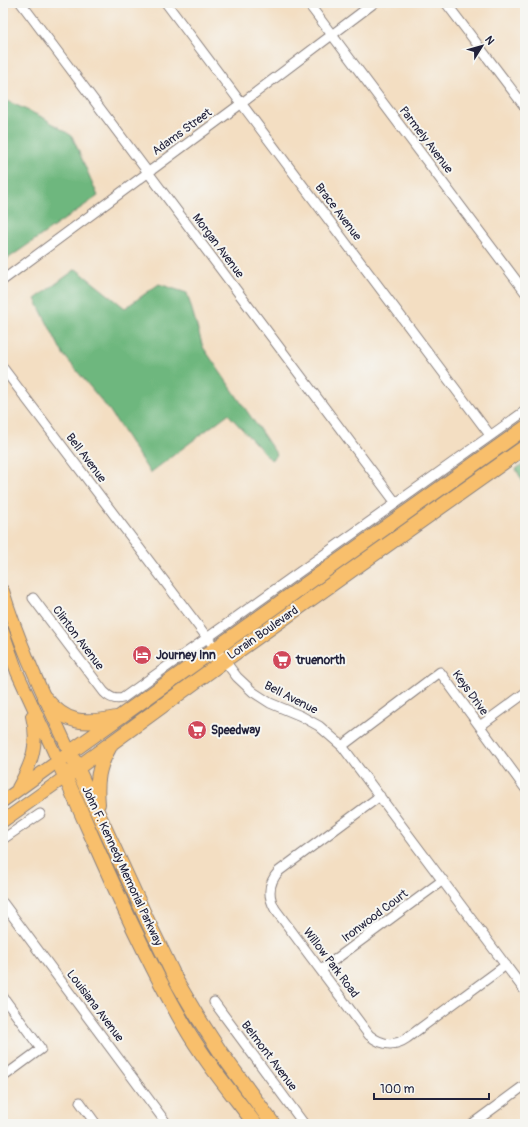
<svg xmlns="http://www.w3.org/2000/svg" width="528" height="1127" viewBox="0 0 528 1127" font-family="Pangolin,sans-serif">
<style>
.forest{fill:#6eb77e;stroke:#486c5c}
.lines{fill:none;stroke-linecap:round;stroke-linejoin:round}
.minor-casing{stroke:#8a807e;stroke-width:11}
.major-casing{stroke:#8a807e;stroke-width:14}
.highway-casing{stroke:#8a807e;stroke-width:16}
.minor{stroke:#fff;stroke-width:9}
.major{stroke:#f8bf6c;stroke-width:12}
.highway{stroke:#f8bf6c;stroke-width:14}
.labels{text-anchor:middle;dominant-baseline:central;stroke-width:4;stroke-linejoin:round;paint-order:stroke}
.street-label{font-size:12px;fill:#22223b;stroke:#f6f6f2}
.poi-label{font-size:12px;font-weight:bold;fill:#22223b;stroke:#f6f6f2;text-anchor:start}
</style>
<rect width="100%" height="100%" fill="#f6f6f2"/>
<filter id="ink" filterUnits="userSpaceOnUse"><feTurbulence type="fractalNoise" baseFrequency=".025" numOctaves="2"/><feDisplacementMap in="SourceGraphic" scale="8" xChannelSelector="R" yChannelSelector="G"/><feConvolveMatrix kernelMatrix="1 2 1 2 8 2 1 2 1" color-interpolation-filters="sRGB"/></filter>
<filter id="wash" filterUnits="userSpaceOnUse"><feTurbulence type="fractalNoise" baseFrequency=".012" numOctaves="4" result="noise"/><feDisplacementMap in="SourceGraphic" scale="16" xChannelSelector="R" yChannelSelector="G"/><feGaussianBlur stdDeviation="0.9" result="paint"/><feColorMatrix in="noise" values="0 0 0 0 0 0 0 0 0 0 0 0 0 0 0 0 0 1.4 0 .05"/><feComposite in="paint" operator="in"/></filter>
<g filter="url(#wash)">
<rect width="100%" height="100%" fill="#f3dec2"/>
<!-- forest -->
<path class="forest" d="M3 99 44 118 72 136 98 196 3 262Z
M76 269 125 308 159 284 187 293 203 347 277 455 271 460 228 414 150 473 110 411 63 354 35 299Z
M525 463V486L516 469Z"/>
</g>
<g filter="url(#ink)">
<g class="lines">
<defs>
<path id="minor" d="M21 3 396 503
M166 3 490 435
M308 3 525 292
M446 3 525 107
M3 280 242 103 374 3
M3 368 237 677 253 692 270 703 301 716 319 726 342 746 525 991
M33 598 104 692C110 698 115 700 123 698L525 411
M480 726 525 693
M342 746 440 672 525 788
M380 796 279 871C269 882 267 895 275 909L369 1035C381 1045 394 1047 407 1038L506 965
M3 839 40 814
M3 903 167 1124
M321 970 443 880
M3 997 41 1049 3 1077
M214 1002 304 1124
M80 1102 96 1124
M472 1124 525 1085"/>
<path id="major" d="M3 591C20 647 46 700 70 753
M3 632 17 672 58 761 3 801
M18 788C32 763 39 744 32 716
M3 821 65 777"/>
<path id="highway" d="M45 698C67 725 84 724 116 718
M73 759 147 920 177 982 197 1016 221 1053 273 1124
M65 777 225 660 525 447
M98 804C96 781 98 767 110 746
M255 1124C231 1092 204 1060 184 1025 135 941 99 850 58 761L525 428"/>
</defs>
<!-- minor casing -->
<use href="#minor" class="minor-casing"/>
<!-- major casing -->
<use href="#major" class="major-casing"/>
<!-- highway casing -->
<use href="#highway" class="highway-casing"/>
<!-- minor -->
<use href="#minor" class="minor"/>
<!-- major -->
<use href="#major" class="major"/>
<!-- highway -->
<use href="#highway" class="highway"/>
</g>
</g>
<!-- icons -->
<defs>
<symbol id="hotel-disc" viewBox="-11 -11 22 22"><circle r="9.5" fill="#d1495b" stroke="#f6f6f2"/><path d="M-6-4.5h1.5V1H6V5H4.5V3h-9V5H-6ZM-4 0a1.8 1.8 0 1 1 3.6 0ZM.5 0V-2.5h3Q6-2.5 6 0Z" fill="#fff"/></symbol>
<symbol id="supermarket-disc" viewBox="-11 -11 22 22"><circle r="9.5" fill="#d1495b" stroke="#f6f6f2"/><path d="M-6-5.5h2.5l.6 2H6L4.5 2H-2.5L-4.4-4H-6ZM-1.5 3.2a1.3 1.3 0 1 0 .1 0ZM3 3.2a1.3 1.3 0 1 0 .1 0Z" fill="#fff"/></symbol>
</defs>
<g fill-rule="evenodd">
<use href="#hotel-disc" x="131" y="644" width="22" height="22"/>
<use href="#supermarket-disc" x="271" y="649" width="22" height="22"/>
<use href="#supermarket-disc" x="186" y="719" width="22" height="22"/>
</g>
<g class="labels">
<!-- street labels -->
<g class="street-label">
<text transform="translate(182 132) rotate(-36)">Adams Street</text>
<text transform="translate(426 140) rotate(53)">Parmely Avenue</text>
<text transform="translate(338 212) rotate(53)">Brace Avenue</text>
<text transform="translate(218 246) rotate(53)">Morgan Avenue</text>
<text transform="translate(86 458) rotate(53)">Bell Avenue</text>
<text transform="translate(263 633) rotate(-35)">Lorain Boulevard</text>
<text transform="translate(78 638) rotate(53)">Clinton Avenue</text>
<text transform="translate(470 693) rotate(54)">Keys Drive</text>
<text transform="translate(291 698) rotate(27)">Bell Avenue</text>
<text transform="translate(122 866) rotate(65)">John F. Kennedy Memorial Parkway</text>
<text transform="translate(375 916) rotate(-37)">Ironwood Court</text>
<text transform="translate(331 963) rotate(53)">Willow Park Road</text>
<text transform="translate(95 1006) rotate(53)">Louisiana Avenue</text>
<text transform="translate(269 1056) rotate(53)">Belmont Avenue</text>
</g>
<!-- poi labels -->
<g class="poi-label">
<text x="156" y="655">Journey Inn</text>
<text x="296" y="660">truenorth</text>
<text x="211" y="730">Speedway</text>
</g>
</g>
<!-- margin -->
<rect width="528" height="1127" fill="none" stroke="#f6f6f2" stroke-width="16"/>
<!-- north arrow -->
<g transform="translate(482 46) rotate(53)" stroke="#f6f6f2" stroke-width="3" paint-order="stroke">
<path d="M0-3L7 15L0 10L-7 15Z" fill="#22223b"/>
<text y="-6" font-size="11" font-weight="bold" text-anchor="middle" fill="#22223b">N</text>
</g>
<!-- scale -->
<path d="M374 1093v6h115v-6" fill="none" stroke="#22223b" stroke-width="2"/>
<text x="380" y="1093" font-size="12" fill="#22223b" stroke="#f6f6f2" stroke-width="3" paint-order="stroke">100 m</text>
</svg>
